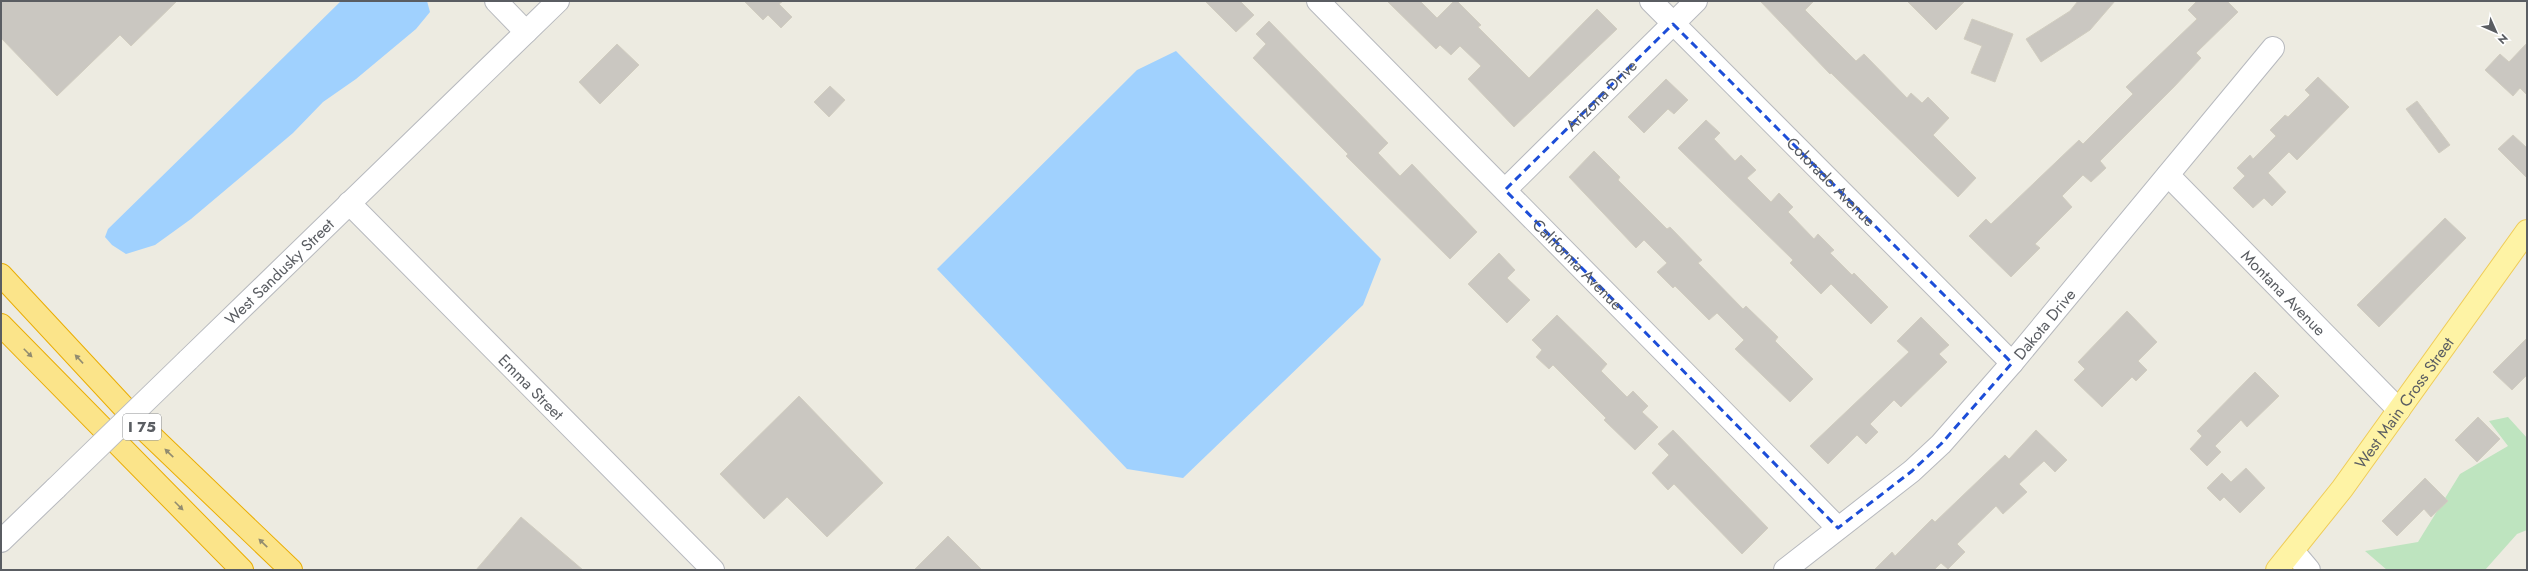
<svg xmlns="http://www.w3.org/2000/svg" width="2528" height="571" viewBox="0 0 2528 571" font-family="Jost,sans-serif">
<style>
.green{fill:#bee4bf}
.water{fill:#a0d1fe}
.building{fill:#cac7c1;stroke:#d1cdc0}
.lines{fill:none;stroke-linecap:round;stroke-linejoin:round}
.minor-casing{stroke:#b7b9be;stroke-width:24}
.major-casing{stroke:#efcc58;stroke-width:24}
.highway-casing{stroke:#eaad04;stroke-width:24}
.minor{stroke:#fff;stroke-width:22}
.major{stroke:#fef3a5;stroke-width:22}
.highway{stroke:#fbe48a;stroke-width:22}
.minor-bridge-casing{stroke:#b7b9be;stroke-width:24;stroke-linecap:butt}
.minor-bridge{stroke:#fff;stroke-width:22}
.oneway{fill:#928c70}
.marked{fill:none;stroke:#1d4ed8;stroke-width:3;stroke-dasharray:8 5;stroke-linejoin:round}
.labels{text-anchor:middle;dominant-baseline:central;stroke-width:3;stroke-linejoin:round;paint-order:stroke}
.shield{fill:#fff;stroke:#8c8e91;stroke-width:1}
.shield-label{font-size:15px;font-weight:bold;fill:#5a5d62}
.street-label{font-size:16px;fill:#5a5d62;stroke:#fff}
</style>
<rect width="100%" height="100%" fill="#edebe1"/>
<!-- green -->
<path class="green" d="M2508 417 2527 438V530L2517 534 2485 570H2387L2365 551 2418 542 2460 474 2508 446 2489 421Z"/>
<!-- water -->
<path class="water" d="M341 1H427L430 12 416 29 356 79 323 102 293 133 191 219 155 245 126 254 112 245 105 237 108 229Z
M1176 51 1381 259 1363 305 1183 478 1127 469 937 269 1137 70Z"/>
<!-- building -->
<path class="building" d="M1 1H177L131 46 120 35 57 96 1 38Z
M744 1H783L779 4 792 17 781 28 768 15 763 20Z
M1205 1H1240L1254 15 1236 32Z
M1387 1H1420L1437 18 1454 1H1457L1481 25 1478 27 1529 78 1597 9 1617 29 1514 127 1468 79 1481 66 1460 46 1451 55 1440 45 1436 49Z
M1760 1H1814L1805 10 1856 61 1864 54 1907 98 1911 93 1922 103 1928 97 1949 118 1933 135 1976 178 1958 197 1831 73 1830 74Z
M1907 1H1965L1936 30Z
M2078 1H2115L2090 30 2041 62 2026 39 2070 11Z
M2197 1H2227L2238 12 2196 53 2201 58 2173 88 2100 161 2106 168 2091 182 2083 175 2062 196 2072 207 2035 244 2040 248 2011 277 1969 236 1986 219 1991 224 2079 140 2083 144 2133 94 2126 87 2197 19 2188 10Z
M1972 19 2013 34 1995 82 1971 73 1982 46 1964 39Z
M1269 21 1388 143 1378 153 1400 176 1412 164 1477 232 1450 259 1346 156 1348 154 1253 58 1266 44 1256 34Z
M2527 43V95L2520 88 2513 96 2485 70 2500 54 2509 62Z
M617 44 639 65 600 104 579 82Z
M2318 77 2349 107 2297 160 2289 152 2268 173 2286 192 2272 206 2264 198 2253 208 2233 188 2245 176 2237 168 2250 155 2253 159 2276 136 2270 130 2285 115 2288 117 2310 95 2305 90Z
M1666 79 1688 100 1674 114 1668 109 1644 133 1628 117Z
M830 86 845 100 829 117 814 102Z
M2417 101 2450 145 2439 153 2406 109Z
M1706 120 1720 133 1714 139 1735 161 1741 155 1756 170 1747 178 1771 202 1779 193 1793 207 1788 212 1814 239 1818 234 1834 250 1830 253 1852 275 1854 273 1888 307 1871 324 1831 284 1821 294 1790 263 1793 260 1678 148Z
M2513 135 2527 148V178L2498 149Z
M1594 151 1620 177 1618 180 1667 229 1670 227 1702 260 1698 263 1743 309 1746 306 1778 337 1775 341 1813 379 1790 402 1735 349 1744 340 1717 313 1709 320 1675 286 1673 288 1657 272 1667 263 1644 240 1636 248 1569 177Z
M2445 218 2466 238 2379 327 2357 305Z
M1499 253 1515 270 1507 278 1530 300 1507 323 1468 284Z
M2127 311 2157 342 2138 361 2147 370 2136 381 2132 377 2102 407 2074 380 2085 369 2078 362Z
M1557 315 1607 364 1601 371 1627 397 1633 391 1648 406 1642 412 1658 427 1635 450 1604 420 1606 418 1553 365 1549 369 1536 357 1542 350 1532 340Z
M1921 317 1949 345 1939 354 1947 362 1901 407 1894 400 1870 424 1878 432 1866 444 1857 435 1828 464 1810 446 1909 352 1897 341Z
M2527 338V375L2512 390 2493 372Z
M2255 372 2279 396 2247 427 2241 420 2215 446 2221 452 2207 466 2190 449 2202 436 2197 431Z
M799 396 883 483 827 537 787 497 764 519 720 474Z
M2478 417 2500 439 2477 462 2455 440Z
M1673 430 1768 528 1742 554 1674 484 1668 490 1652 473 1669 455 1658 444Z
M2036 430 2067 460 2055 472 2044 461 2019 484 2027 492 2003 514 1996 506 1957 544 1965 552 1948 569 1941 563 1934 570H1874L1892 552 1895 556 1932 519 1935 522 2005 455 2009 459Z
M2246 468 2265 488 2240 513 2224 497 2220 501 2207 488 2222 473 2231 482Z
M2425 478 2448 501 2431 517 2424 509 2397 536 2382 521Z
M521 517 583 570H476Z
M948 536 982 570H914Z"/>
<g class="lines">
<defs>
<g id="minor">
<path d="M496 1 526 32"/>
<path id="s1" d="M1318 1 1838 528"/>
<path id="s2" d="M1651 1 2012 363"/>
<path id="s3" d="M2168 175 2399 410"/>
<path id="s4" d="M1505 190 1696 1"/>
<path id="s5" d="M349 203 713 570"/>
<path id="s6" d="M188 360 558 1"/>
<path d="M1 541 56 488"/>
<path d="M2293 551 2309 570"/>
<path id="s7" d="M1785 570 1912 471 1941 444 2012 363 2273 48"/>
</g>
<g id="major">
<path id="s8" d="M2277 570 2342 489 2527 231"/>
</g>
<path id="highway" d="M1 275 145 430 291 570
M1 325 242 570"/>
</defs>
<!-- minor casing -->
<use href="#minor" class="minor-casing"/>
<!-- major casing -->
<use href="#major" class="major-casing"/>
<!-- highway casing -->
<use href="#highway" class="highway-casing"/>
<!-- minor -->
<use href="#minor" class="minor"/>
<!-- major -->
<use href="#major" class="major"/>
<!-- highway -->
<use href="#highway" class="highway"/>
<defs>
<path id="minor-bridge" d="M56 488 188 360"/>
</defs>
<!-- minor-bridge casing -->
<use href="#minor-bridge" class="minor-bridge-casing"/>
<!-- minor-bridge -->
<use href="#minor-bridge" class="minor-bridge"/>
</g>
<!-- one-way arrows -->
<defs><path id="oneway-solid" d="M-6-.8H1V-3.2L6.5 0L1 3.2V.8H-6Z"/></defs>
<g class="oneway">
<use href="#oneway-solid" transform="translate(28 353) rotate(45)"/>
<use href="#oneway-solid" transform="translate(79 359) rotate(-133)"/>
<use href="#oneway-solid" transform="translate(169 453) rotate(-136)"/>
<use href="#oneway-solid" transform="translate(179 506) rotate(45)"/>
<use href="#oneway-solid" transform="translate(263 543) rotate(-136)"/>
</g>
<!-- marked area -->
<path class="marked" d="M1673 24 2012 363 1941 444 1912 471 1838 528 1505 190Z"/>
<g class="labels">
<!-- shield labels -->
<rect class="shield" x="123" y="414" width="38" height="26" rx="3"/>
<g class="shield-label">
<text x="142" y="427">I 75</text>
</g>
<!-- street labels -->
<g class="street-label">
<text stroke="none"><textPath href="#s4" startOffset="135">Arizona Drive</textPath></text>
<text stroke="none"><textPath href="#s2" startOffset="255">Colorado Avenue</textPath></text>
<text stroke="none"><textPath href="#s1" startOffset="370">California Avenue</textPath></text>
<text stroke="none"><textPath href="#s6" startOffset="127">West Sandusky Street</textPath></text>
<text stroke="none"><textPath href="#s3" startOffset="165">Montana Avenue</textPath></text>
<text stroke="none"><textPath href="#s7" startOffset="359">Dakota Drive</textPath></text>
<text stroke="none"><textPath href="#s5" startOffset="259">Emma Street</textPath></text>
<text stroke="none"><textPath href="#s8" startOffset="210">West Main Cross Street</textPath></text>
</g>
</g>
<!-- border -->
<rect width="2528" height="571" fill="none" stroke="#5a5d62" stroke-width="4"/>
<!-- north arrow -->
<g transform="translate(2496 32) rotate(135)" stroke="#ffffff" stroke-width="3" paint-order="stroke">
<path d="M0-3L7 15L0 10L-7 15Z" fill="#5a5d62"/>
<text y="-6" font-size="11" font-weight="bold" text-anchor="middle" fill="#5a5d62">N</text>
</g>
</svg>
